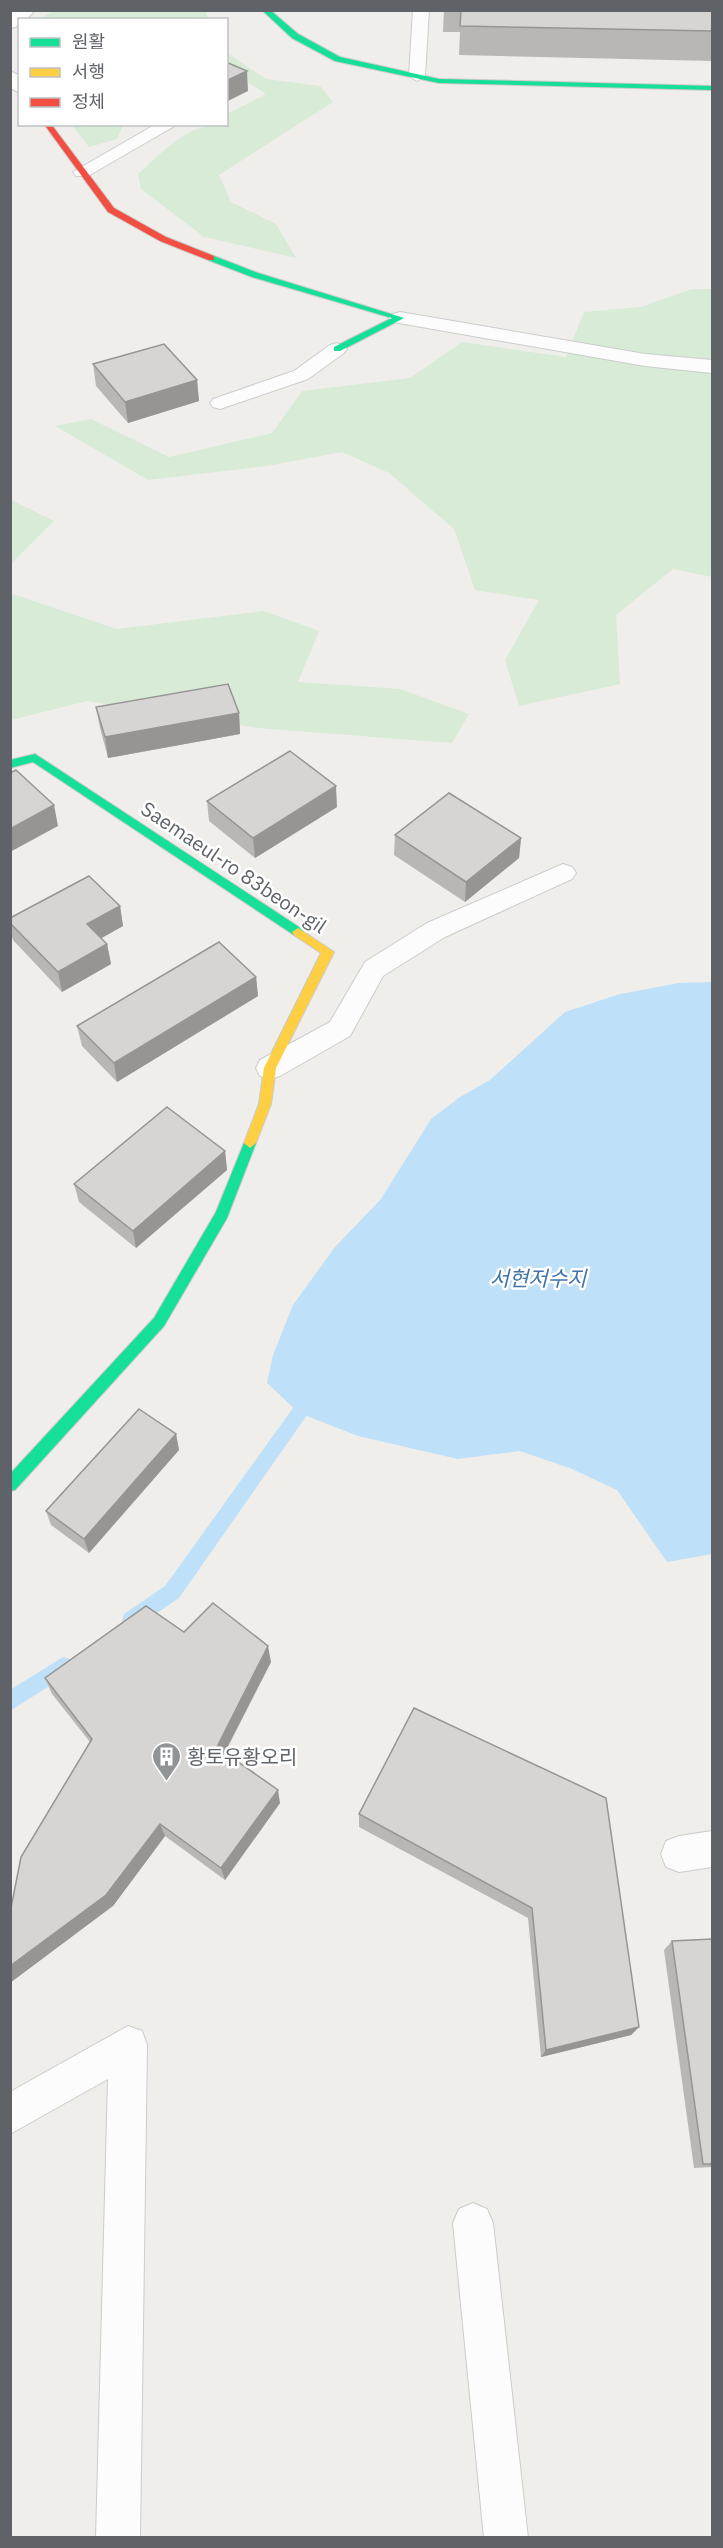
<svg xmlns="http://www.w3.org/2000/svg" width="723" height="2548" viewBox="0 0 723 2548" font-family="'IBM Plex Sans','Noto Sans KR',sans-serif">
<style>
.green{fill:#d8ebd6}
.water{fill:#bfe0f9}
.lines{fill:none;stroke-linecap:round;stroke-linejoin:round}
.stream{fill:#bfe0f9;fill-rule:evenodd}
.lane-casing{stroke:#cbcccc;stroke-width:2}
.street-casing{stroke:#cbcccc;stroke-width:2}
.fast-casing{stroke:#cacacb;stroke-width:2}
.slow-casing{stroke:#cacacb;stroke-width:2}
.jam-casing{stroke:#cacacb;stroke-width:2}
.lane{fill:#fdfcfc;fill-rule:evenodd}
.street{fill:#fdfcfc;fill-rule:evenodd}
.fast{fill:#16e098;fill-rule:evenodd}
.slow{fill:#ffcf43;fill-rule:evenodd}
.jam{fill:#f24e42;fill-rule:evenodd}
.wall{fill:#b8b7b5}
.shaded-wall{fill:#969594}
.building{fill:#d6d5d3;stroke:#969594;stroke-width:1.5}
.labels{text-anchor:middle;dominant-baseline:central;stroke-width:5;stroke-linejoin:round;paint-order:stroke}
.street-label{font-size:20px;fill:#5f6368;stroke:#fff}
.poi-label{font-size:20px;fill:#5f6368;stroke:#fff;text-anchor:start}
.water-label{font-size:21px;font-style:italic;fill:#4174aa;stroke:#fff}
</style>
<rect width="100%" height="100%" fill="#efeeea"/>
<!-- green -->
<path class="green" d="M55 10 206 11 208 19H39Z
M227 53 266 79 320 86 333 102 219 175 231 202 276 224 296 258 204 237 141 189 138 174C168 148 184 125 226 124L227 114 266 94 227 69Z
M72 125H123L117 139 89 147Z
M692 289H712V577L673 569 616 615 620 684 519 706 505 660 539 600 475 590 454 529 389 473 342 452 267 466 148 480 55 426 91 419 169 457 272 433 302 391 410 378 462 342 566 357 584 312 641 307Z
M11 500 54 521 11 564H10Z
M10 593 117 629 264 611 319 631 298 682 400 689 469 714 452 743 258 728 87 701 11 720Z"/>
<!-- water -->
<path class="water" d="M712 982V1554L667 1562 617 1490 572 1469 520 1451 458 1459 358 1436 299 1413 267 1383 273 1355 293 1305 335 1247 381 1199 431 1119 460 1097 490 1080 565 1012 620 994 679 983Z"/>
<g class="lines">
<!-- stream -->
<path class="stream" d="M299 1405 305 1408 308 1413 305 1418 179 1598 138 1626 131 1629 124 1626 122 1620 124 1614 165 1586 293 1408Z
M63 1657 70 1659 72 1666 70 1673 10 1711V1690Z"/>
<defs>
<path id="lane" d="M413 10H429L425 76 417 81 409 76Z
M156 124H178L88 176H76L73 172Z
M337 343 347 349 344 353 308 379 220 409 213 407 210 403 213 399 294 371 330 345Z
M563 864 572 867 576 873 572 879 445 937 383 976 350 1036 280 1076 270 1079 260 1076 256 1068 260 1060 330 1022 365 962 427 923Z
M712 1831V1867L679 1872 666 1867 661 1854 666 1841 679 1836Z
M128 2026 142 2031 147 2045 140 2538H96L108 2079 10 2134V2092Z
M473 2203 487 2209 493 2223 528 2538H484L453 2223 459 2209Z"/>
<path id="street" d="M15 10H35L26 20H20L16 27 10 28V14Z
M10 71 20 76V93L10 88Z
M400 312 645 354 712 360V373L645 366 393 322 389 318 393 314Z"/>
<path id="fast" d="M262 10H270L298 34 340 57 439 79 712 86V90L439 83 335 61 292 38Z
M208 256H214L258 273 404 318 340 351H334V347L392 318 252 277 208 260Z
M35 754 302 929 304 932 302 935H294L33 762 10 768V760Z
M250 1138 256 1143 227 1218 164 1326 15 1490 10 1491V1474L154 1318 216 1212 244 1143Z"/>
<path id="slow" d="M298 928 334 952 276 1068 271 1104 256 1143 250 1148 244 1143 259 1104 264 1068 321 953 294 935 292 932Z"/>
<path id="jam" d="M44 124H51L114 208 166 237 214 256V260H208L160 241 108 212Z"/>
</defs>
<!-- lane casing -->
<use href="#lane" class="lane-casing"/>
<!-- street casing -->
<use href="#street" class="street-casing"/>
<!-- fast casing -->
<use href="#fast" class="fast-casing"/>
<!-- slow casing -->
<use href="#slow" class="slow-casing"/>
<!-- jam casing -->
<use href="#jam" class="jam-casing"/>
<!-- lane -->
<use href="#lane" class="lane"/>
<!-- street -->
<use href="#street" class="street"/>
<!-- fast -->
<use href="#fast" class="fast"/>
<!-- slow -->
<use href="#slow" class="slow"/>
<!-- jam -->
<use href="#jam" class="jam"/>
</g>
<!-- wall -->
<path class="wall" d="M444 10H712V61L459 55 460 32H443Z
M93 364 197 380 199 401 128 423 96 386Z
M96 707 239 713 240 734 108 758 100 728Z
M207 801 337 807 255 858 209 821Z
M395 835 521 838 519 858 465 902 394 855Z
M120 906 123 926 101 938 107 944 111 964 62 992 13 940 10 930V918Z
M256 977 258 996 117 1082 82 1046 77 1026Z
M225 1151 227 1170 136 1248 79 1202 74 1184Z
M176 1434 179 1450 89 1553 51 1525 46 1511Z
M184 1632 271 1662 225 1753 280 1803 225 1880 165 1836 113 1906 90 1742 52 1694 45 1678Z
M414 1708 639 2027 631 2035 541 2057 528 1918 359 1827V1814Z
M712 1939V2167L694 2168 664 1950 672 1941Z"/>
<!-- shaded-wall -->
<path class="shaded-wall" d="M247 71 248 91 226 102V81Z
M197 380 199 401 128 423 125 402Z
M239 713 240 734 108 758 105 737Z
M336 786 337 807 255 858 253 838Z
M54 805 58 826 10 852V829Z
M521 838 519 858 465 902 466 882Z
M120 906 123 926 91 944 87 924Z
M107 944 111 964 62 992 58 972Z
M256 977 258 996 117 1082 114 1063Z
M225 1151 227 1170 136 1248 133 1231Z
M176 1434 179 1450 89 1553 84 1539Z
M268 1646 271 1662 220 1761 217 1747Z
M278 1790 280 1803 225 1880 221 1868Z
M160 1824 165 1836 113 1906 10 1983V1966Z
M639 2027 631 2035 541 2057 546 2050Z"/>
<!-- building -->
<path class="building" d="M461 10H712V31L460 26Z
M226 62 247 71 226 81Z
M164 344 197 380 125 402 93 364Z
M228 684 239 713 105 737 96 707Z
M290 751 336 786 253 838 207 801Z
M16 770 54 805 10 829V773Z
M449 793 521 838 466 882 395 835Z
M89 876 120 906 87 924 107 944 58 972 10 923V918Z
M219 942 256 977 114 1063 77 1026Z
M167 1107 225 1151 133 1231 74 1184Z
M139 1409 176 1434 84 1539 46 1511Z
M213 1603 268 1646 217 1747 278 1790 221 1868 160 1824 106 1895 10 1966V1913L21 1857 92 1739 45 1678 146 1606 184 1632Z
M414 1708 606 1798 639 2027 546 2050 532 1908 359 1814Z
M712 1939V2164H703L672 1941Z"/>
<!-- icons -->
<defs>
<symbol id="building-pin" viewBox="-11 -11 22 30"><path d="M0 17L-7.5 6A9.5 9.5 0 1 1 7.5 6Z" fill="#919496" stroke="#fff"/><path d="M-4-6H4V6H1V3H-1V6H-4ZM-2.5-4.3h1.7v1.8h-1.7ZM.8-4.3h1.7v1.8H.8ZM-2.5-1h1.7V.8h-1.7ZM.8-1h1.7V.8H.8Z" fill="#fff"/></symbol>
</defs>
<g fill-rule="evenodd">
<use href="#building-pin" x="150" y="1740" width="33" height="45"/>
</g>
<g class="labels">
<!-- street labels -->
<g class="street-label">
<text transform="translate(234 867) rotate(34)">Saemaeul-ro 83beon-gil</text>
</g>
<!-- poi labels -->
<g class="poi-label">
<text x="187" y="1756">황토유황오리</text>
</g>
<!-- water labels -->
<g class="water-label">
<text x="538" y="1278">서현저수지</text>
</g>
</g>
<!-- border -->
<rect width="723" height="2548" fill="none" stroke="#5f6368" stroke-width="24"/>
<!-- legend -->
<rect x="18" y="18" width="210" height="108" fill="#ffffff" stroke="#bfc1c3" stroke-width="1.5"/>
<rect x="30" y="38" width="30" height="9" fill="#16e098" stroke="#bfc1c3" stroke-width="1.5"/>
<text x="72" y="48" font-size="18" fill="#5f6368">원활</text>
<rect x="30" y="68" width="30" height="9" fill="#ffcf43" stroke="#bfc1c3" stroke-width="1.5"/>
<text x="72" y="78" font-size="18" fill="#5f6368">서행</text>
<rect x="30" y="98" width="30" height="9" fill="#f24e42" stroke="#bfc1c3" stroke-width="1.5"/>
<text x="72" y="108" font-size="18" fill="#5f6368">정체</text>
</svg>
